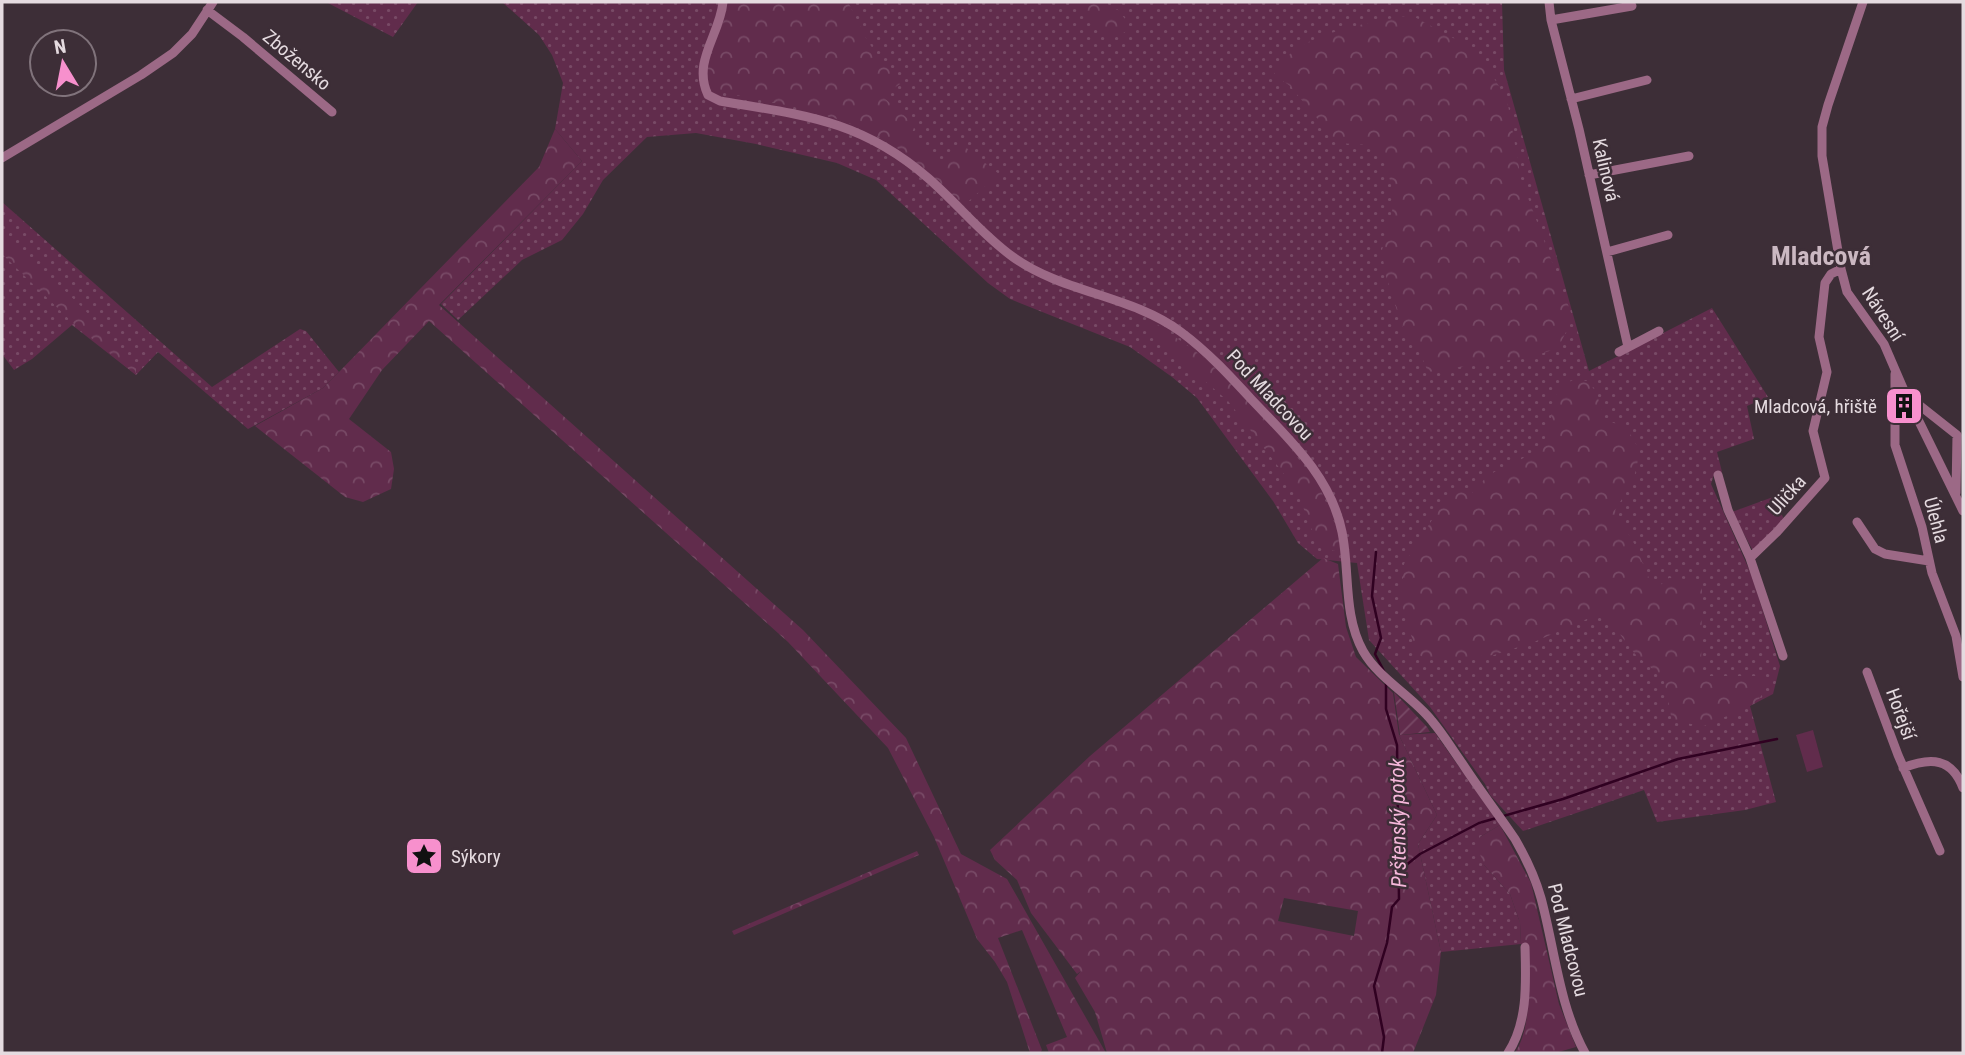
<svg xmlns="http://www.w3.org/2000/svg" width="1965" height="1055" viewBox="0 0 1965 1055" font-family="'Roboto Condensed',sans-serif">
<style>
.grass{fill:url(#grass-dots)}
.forest{fill:url(#forest-crowns);fill-rule:evenodd}
.garden{fill:url(#garden-furrows)}
.pitch{fill:#612c4c}
.lines{fill:none;stroke-linecap:round;stroke-linejoin:round}
.stream{stroke:#300121;stroke-width:2.5}
.minor{stroke:#9c6986;stroke-width:9}
.labels{text-anchor:middle;dominant-baseline:central;stroke-width:5;stroke-linejoin:round;paint-order:stroke}
.street-label{font-size:19px;fill:#e5dbe0;stroke:#3d2e37}
.poi-label{font-size:19px;fill:#e5dbe0;stroke:#3d2e37;text-anchor:end}
.water-label{font-size:21px;font-style:italic;fill:#f5b7da;stroke:#3d2e37}
.district-label{font-size:26px;font-weight:bold;fill:#cbb8c2;stroke:#3d2e37}
</style>
<defs>
<pattern id="grass-dots" width="8" height="8" patternUnits="userSpaceOnUse" patternTransform="scale(1.75)"><rect width="8" height="8" fill="#612c4c"/><path d="M2 2h.1M6 6h.1" fill="none" stroke="#784a66" stroke-width="1.8" stroke-linecap="round"/></pattern>
<pattern id="forest-crowns" width="20" height="18" patternUnits="userSpaceOnUse" patternTransform="scale(1.75)"><rect width="20" height="18" fill="#612c4c"/><path d="M2 6a3 3 0 1 1 6 0M12 15a3 3 0 1 1 6 0" fill="none" stroke="#784a66"/></pattern>
<pattern id="garden-furrows" width="10" height="10" patternUnits="userSpaceOnUse" patternTransform="scale(1.75)"><rect width="10" height="10" fill="#612c4c"/><path d="M-1 1l2-2M0 10L10 0M9 11l2-2" fill="none" stroke="#784a66"/></pattern>
</defs>
<rect width="100%" height="100%" fill="#3d2e37"/>
<!-- grass -->
<path class="grass" d="M326 2H418L393 37Z
M502 2H1502L1504 70 1589 371 1712 308 1768 397 1747 406 1754 439 1717 452 1722 472 1714 474 1711 484 1752 576 1780 666 1773 694 1750 706 1776 802 1745 810 1657 822 1644 790 1523 831 1490 795 1485 784 1430 707 1369 640 1357 563 1317 559 1298 543 1273 501 1197 398 1172 377 1130 347 1010 299 988 283 876 180 837 163 756 144 696 133 647 137 603 180 583 214 562 240 522 260 458 320 441 304 582 161 555 129 563 83 552 55 539 35Z
M2 202 212 387 300 329 306 331 339 372 323 388 248 429 158 352 136 375 72 325 32 359 14 370 2 354Z
M1773 497 1784 519 1753 551 1732 512Z
M1435 733 1500 825 1480 837 1484 865 1510 894 1520 923 1521 944 1441 952 1418 844 1437 815 1399 735Z"/>
<!-- forest -->
<path class="forest" d="M728 2H848L868 42 900 84 882 96 915 125 910 138 940 161 964 146 999 174 961 208C945 192 929 174 912 159 857 113 779 104 711 90L706 73 728 8Z
M1077 2H1098L1118 10 1129 24 1127 31 1114 38 1105 33Z
M1411 15 1477 51 1507 99 1521 179 1573 318 1558 348 1532 357 1428 372 1418 348 1402 326 1385 273 1382 250 1395 199 1383 154 1368 145 1338 143 1289 85 1273 75C1278 69 1282 63 1287 57 1310 32 1377 21 1411 15Z
M555 129 582 161 439 305 803 630 906 738 961 854 1007 879 1106 1053H1049L1046 1045 1067 1037 1022 930 998 938 1042 1050 1040 1053H1030L1007 982 995 962 977 939 934 837 888 748 788 642 429 321 382 370 349 419 391 452 394 469 391 489 363 502 345 497 255 426 323 388 339 372 539 167Z
M2 231 83 308 136 368V375L73 323 2 254Z
M1134 320 1157 324 1206 359 1272 424 1319 486 1338 531 1341 549 1334 551 1321 546 1311 528 1297 491 1228 401Z
M1573 380 1588 381 1596 392 1605 420 1626 427 1640 451 1634 478 1615 511 1635 545 1654 590 1669 578 1686 579 1702 587 1701 676H1757L1766 685 1760 698 1750 706 1704 726 1672 721 1664 679 1635 654 1603 612 1534 642 1494 655 1429 660 1417 654 1401 603 1404 564 1444 501 1459 485 1471 494C1477 488 1482 480 1490 475 1504 464 1525 461 1538 448 1563 422 1538 397 1573 380Z
M1323 558 1338 564 1346 627 1356 657 1393 693 1399 735 1437 815 1418 844 1441 952 1436 995 1413 1053H1107L1095 1012 1075 978 1081 971 1077 974 1031 913 1017 880 995 860 990 850 1090 756ZM1284 898 1358 911 1354 936 1278 921Z
M1500 825 1531 883 1559 1004 1576 1047 1555 1053H1515C1533 1024 1528 981 1527 947L1521 944 1520 923 1510 894 1484 865 1476 844 1480 837Z
M917 851 919 855 734 935 732 931Z"/>
<!-- garden -->
<path class="garden" d="M1394 692 1427 727 1430 732 1400 735Z"/>
<!-- pitch -->
<path class="pitch" d="M1813 730 1823 767 1807 772 1796 735Z"/>
<g class="lines">
<!-- stream -->
<path class="stream" d="M1376 552 1372 596 1381 638 1375 654 1385 673
M1400 870 1420 854 1479 823 1563 799 1678 759 1777 739
M1382 1053 1384 1037 1374 986 1387 943 1392 907 1399 899 1397 745 1386 709V683"/>
<!-- minor -->
<path class="minor" d="M723 2C720 35 692 61 708 95L720 101C803 115 861 120 928 178 957 203 982 235 1013 257 1063 293 1131 295 1181 332 1208 352 1230 376 1252 400 1289 439 1331 477 1342 532 1350 571 1343 615 1363 651 1379 679 1412 696 1432 721 1443 734 1452 749 1462 763 1479 789 1498 814 1515 839 1526 858 1535 877 1541 898 1555 950 1559 1005 1585 1053
M1549 2 1551 20 1579 129 1628 347
M1863 2 1828 105 1822 127V156L1841 269 1847 292 1884 344 1906 395 1963 511
M207 10 243 37 332 112
M1551 20 1632 6
M1571 99 1647 80
M2 158 141 75 173 53 192 34 213 2
M1589 175 1689 156
M1607 252 1668 235
M1619 352 1659 331
M1895 374V445L1922 527 1932 573 1956 636 1963 677
M1909 397 1957 435 1956 493
M1718 475 1728 510 1750 558
M1857 522 1875 549 1885 554 1929 561
M1783 656 1750 558 1777 532 1825 478 1813 431 1827 372 1819 337 1825 283 1831 274 1841 269
M1867 672 1898 755 1940 851
M1903 768C1931 757 1952 758 1963 788
M1508 1053C1528 1022 1526 983 1525 947"/>
</g>
<!-- icons -->
<defs>
<symbol id="building-square" viewBox="-11 -11 22 22"><rect x="-9" y="-9" width="18" height="18" rx="4" fill="#f790cd" stroke="#3d2e37"/><path d="M-4-6H4V6H1V3H-1V6H-4ZM-2.5-4.3h1.7v1.8h-1.7ZM.8-4.3h1.7v1.8H.8ZM-2.5-1h1.7V.8h-1.7ZM.8-1h1.7V.8H.8Z" fill="#111"/></symbol>
<symbol id="sight-square" viewBox="-11 -11 22 22"><rect x="-9" y="-9" width="18" height="18" rx="4" fill="#f790cd" stroke="#3d2e37"/><path d="M0-6L1.8-2.2L6-1.7L2.9 1.2L3.7 5.4L0 3.3L-3.7 5.4L-2.9 1.2L-6-1.7L-1.8-2.2Z" fill="#111"/></symbol>
</defs>
<g fill-rule="evenodd">
<use href="#building-square" x="1882" y="384" width="44" height="44"/>
<use href="#sight-square" x="402" y="834" width="44" height="44"/>
</g>
<g class="labels">
<!-- street labels -->
<g class="street-label">
<text transform="translate(297 60) rotate(40)">Zbožensko</text>
<text transform="translate(1606 170) rotate(77)">Kalinová</text>
<text transform="translate(1883 314) rotate(57)">Návesní</text>
<text transform="translate(1270 395) rotate(47)">Pod Mladcovou</text>
<text transform="translate(1787 495) rotate(-48)">Ulička</text>
<text transform="translate(1936 520) rotate(75)">Úlehla</text>
<text transform="translate(1901 714) rotate(70)">Hořejší</text>
<text transform="translate(1568 940) rotate(76)">Pod Mladcovou</text>
</g>
<!-- poi labels -->
<g class="poi-label">
<text x="1877" y="406">Mladcová, hřiště</text>
<text x="451" y="856" text-anchor="start">Sýkory</text>
</g>
<!-- water labels -->
<g class="water-label">
<text transform="translate(1398 823) rotate(-91)">Prštenský potok</text>
</g>
<!-- district labels -->
<g class="district-label">
<text x="1821" y="256">Mladcová</text>
</g>
</g>
<!-- border -->
<rect width="1965" height="1055" fill="none" stroke="#e5dbe0" stroke-width="7"/>
<!-- north arrow -->
<g transform="translate(63 63) rotate(350)"><circle r="33" fill="#3d2e37" stroke="#80737b" stroke-width="2"/>
<path d="M0-5L12 26L0 18L-12 26Z" fill="#f790cd"/>
<text y="-10" font-size="19" font-weight="bold" text-anchor="middle" fill="#e5dbe0">N</text>
</g>
</svg>
